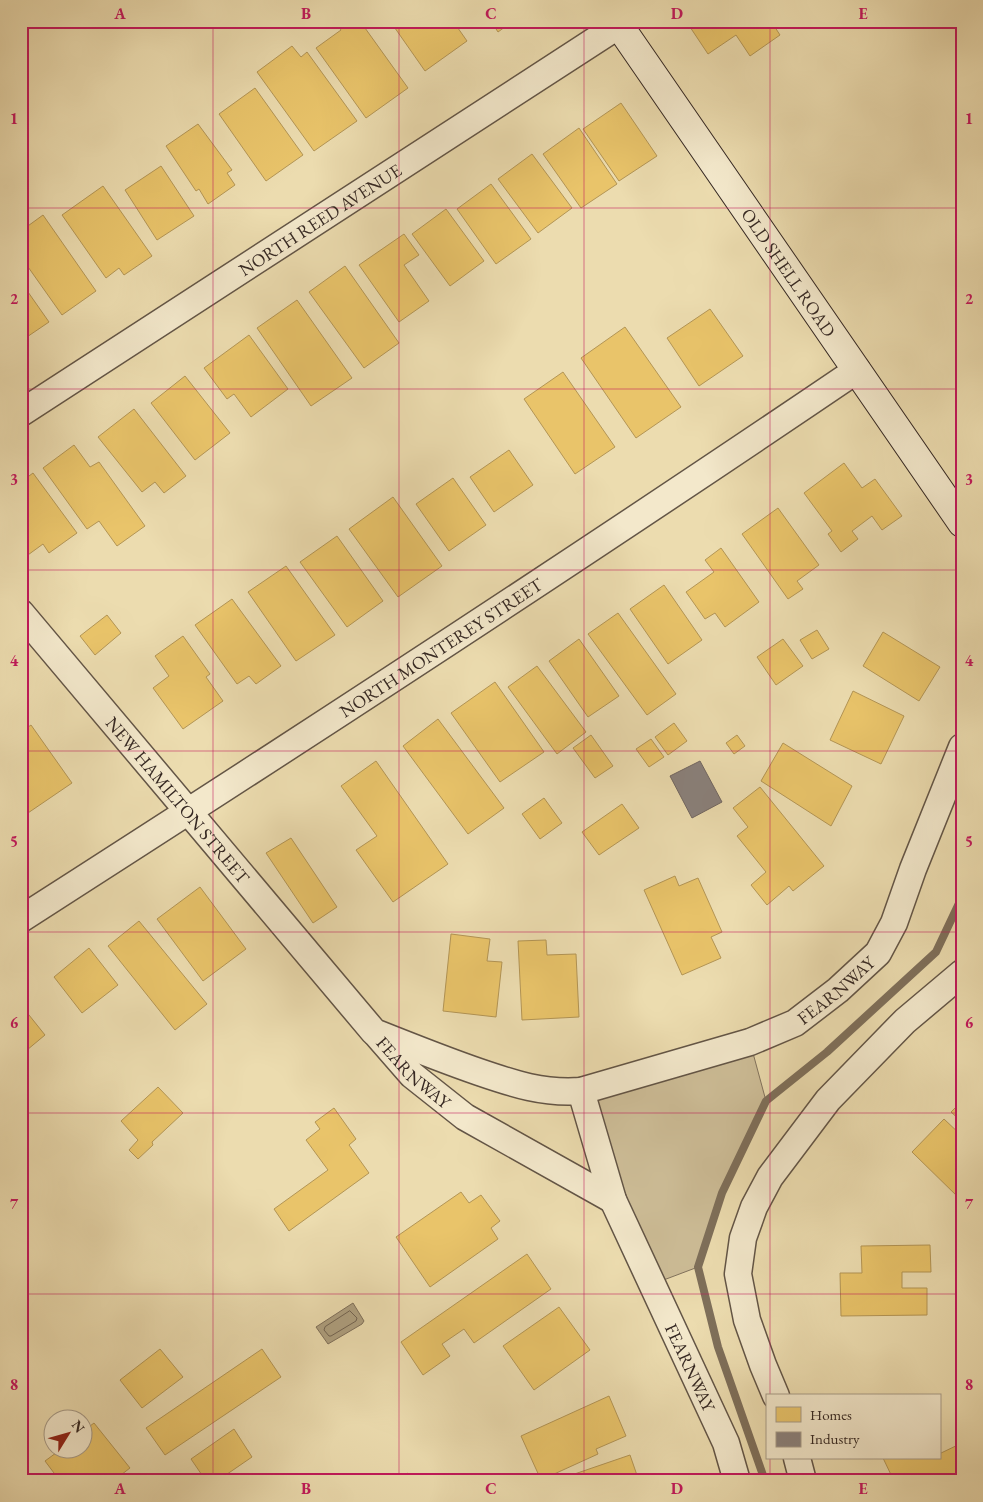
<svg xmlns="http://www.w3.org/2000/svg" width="983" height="1502" viewBox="0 0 983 1502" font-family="'EB Garamond',serif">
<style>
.green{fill:#cdbd97;stroke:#81725d}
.water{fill:#ae9f7f;stroke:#7e6f5a}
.homes{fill:#e9c46a;stroke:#b39555}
.industry{fill:#8a817c;stroke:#706661}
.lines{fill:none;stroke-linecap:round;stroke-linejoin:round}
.shore{stroke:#726451;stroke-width:1}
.stream{stroke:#7e6f5a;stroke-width:8}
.street-casing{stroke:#635546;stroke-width:29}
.secondary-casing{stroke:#352823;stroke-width:30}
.street{stroke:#f3e8cb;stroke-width:26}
.secondary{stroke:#f3e8cb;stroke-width:28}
.grid{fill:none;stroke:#c2185b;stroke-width:1;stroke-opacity:0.55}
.labels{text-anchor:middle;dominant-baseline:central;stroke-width:5;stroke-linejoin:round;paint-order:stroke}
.street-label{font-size:18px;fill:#352823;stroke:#f3e8cb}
.neatline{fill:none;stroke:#c2185b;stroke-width:2}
.grid-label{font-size:16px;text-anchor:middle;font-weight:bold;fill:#c2185b}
</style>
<rect width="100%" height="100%" fill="#ecdcaf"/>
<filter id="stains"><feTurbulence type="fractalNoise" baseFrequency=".004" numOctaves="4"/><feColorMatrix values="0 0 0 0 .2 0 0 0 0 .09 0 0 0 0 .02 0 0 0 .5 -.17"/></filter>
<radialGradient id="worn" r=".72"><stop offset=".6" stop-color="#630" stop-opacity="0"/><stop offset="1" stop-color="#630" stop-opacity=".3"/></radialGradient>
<!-- green -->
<path class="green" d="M750 1042 766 1101 722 1193 698 1267 653 1284 581 1091Z"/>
<!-- water -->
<path class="water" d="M353 1303 364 1321 362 1324 328 1344 316 1327Z"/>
<!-- homes -->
<path class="homes" d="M335 21H360L408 88 366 118 316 48 341 30Z
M390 21H453L467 41 425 71Z
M491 21H513L498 32Z
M686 21H771L780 35 750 56 736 35 708 54Z
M292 46 301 57 307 52 357 121 314 151 257 72Z
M255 88 303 155 266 181 219 114Z
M621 103 657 156 619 181 583 129Z
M198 124 232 170 227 173 235 185 208 204 199 189 196 191 166 146Z
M579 128 617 184 581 208 543 154Z
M532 154 572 208 538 233 498 179Z
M161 166 194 216 157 240 125 190Z
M491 184 531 239 496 264 457 209Z
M103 186 152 256 124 275 119 268 106 278 62 215Z
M446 209 484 261 450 286 412 234Z
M43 215 96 291 62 315 21 257V231Z
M404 234 419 255 404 265 429 301 399 322 359 265Z
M345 266 399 343 364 368 309 292Z
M21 282 49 322 21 341Z
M297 300 352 378 311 406 257 328Z
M710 309 743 356 699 386 667 338Z
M625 327 681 407 636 438 581 358Z
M249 335 288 389 251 417 234 394 227 399 204 368Z
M563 372 615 447 575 474 524 399Z
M185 376 230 433 195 460 151 403Z
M134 409 186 476 164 493 155 482 142 492 98 437Z
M74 445 90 467 99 462 145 526 117 546 99 521 87 529 43 468Z
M509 450 533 485 494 512 470 477Z
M844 463 862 488 875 479 902 516 882 530 872 516 852 531 858 539 841 552 828 534 832 531 804 493Z
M33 473 77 533 49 553 43 544 21 560V482Z
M453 478 486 525 449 551 416 504Z
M393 497 442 566 398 597 349 529Z
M778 508 819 565 797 581 803 589 788 599 742 534Z
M337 536 383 601 347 627 300 562Z
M721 548 759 602 725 627 715 613 705 619 686 592 714 572 705 560Z
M286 566 335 635 296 661 248 592Z
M664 585 702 640 668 664 630 609Z
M232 599 281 666 256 684 249 676 237 684 195 625Z
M618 613 676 694 647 715 588 634Z
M107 615 121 633 95 655 80 636Z
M817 630 829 649 812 659 800 640Z
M883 632 940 667 919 701 863 666Z
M183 636 210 674 206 677 223 701 183 729 153 688 169 676 155 656Z
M579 639 619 696 588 717 549 661Z
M783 639 803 666 776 685 757 657Z
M537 666 586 732 557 754 508 687Z
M495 682 544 752 500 782 451 713Z
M853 691 904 716 881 764 830 740Z
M438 719 504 808 468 834 403 746Z
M674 723 687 741 668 755 655 737Z
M31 725 72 783 25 815 21 810V732Z
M591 735 613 766 595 778 573 748Z
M737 735 745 746 734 754 726 743Z
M651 739 664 757 649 767 636 749Z
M783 743 852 786 831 826 761 781Z
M376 761 448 864 393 902 356 850 377 836 341 786Z
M760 787 824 866 793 891 789 886 767 905 751 885 766 872 737 836 748 827 733 808Z
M544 798 562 823 540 839 522 814Z
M622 804 639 828 599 855 582 832Z
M291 838 337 907 313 923 266 853Z
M675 876 679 886 698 878 722 932 711 937 721 958 682 975 644 890Z
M200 887 246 949 203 981 157 919Z
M139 921 207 1004 175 1030 108 946Z
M451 934 490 939 487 961 502 962 496 1017 443 1011Z
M546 940 547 955 576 954 579 1017 522 1020 518 941Z
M89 948 118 985 82 1013 54 977Z
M21 1005 45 1035 21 1055Z
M158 1087 183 1113 152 1142 153 1145 138 1159 129 1150 138 1140 121 1121Z
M962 1101V1122L951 1112Z
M334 1108 356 1139 349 1145 369 1173 289 1231 274 1209 328 1170 306 1140 320 1129 315 1122Z
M944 1119 962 1136V1197L960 1199 912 1152Z
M461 1192 469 1203 481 1195 500 1221 491 1228 498 1239 430 1287 396 1237Z
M930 1245 931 1272H902V1288H927V1315L841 1316 840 1273H862L861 1246Z
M527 1254 551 1289 474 1343 464 1329 442 1344 450 1356 423 1375 401 1342Z
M559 1307 590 1350 534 1390 503 1346Z
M160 1349 183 1377 142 1408 120 1380Z
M262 1349 281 1377 165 1455 146 1428Z
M609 1396 626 1436 596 1449 598 1454 541 1480 521 1436Z
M94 1423 130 1468 113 1481H60L45 1461 60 1450H82V1432Z
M234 1429 252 1457 217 1481H206L191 1459Z
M962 1443V1481H894L883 1458H939V1454Z
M630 1455 639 1481 557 1480Z
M408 1473 414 1481H396Z"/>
<!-- industry -->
<path class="industry" d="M700 761 722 802 692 818 670 776Z"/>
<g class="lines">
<!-- shore -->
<path class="shore" d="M350 1311 357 1318 356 1321 331 1336H329L324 1330 325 1327Z"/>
<!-- stream -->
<path class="stream" d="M765 1481 718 1347 698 1267 722 1193 766 1101 827 1052 936 952 962 897"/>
<defs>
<g id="street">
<path id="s1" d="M21 413 619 25"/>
<path id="s2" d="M21 613 374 1032C409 1046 444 1060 479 1072 514 1084 544 1094 581 1091L750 1042 795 1023 838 990 878 953 894 923 913 869 962 747"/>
<path id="s3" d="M21 919C302 739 581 557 857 370"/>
<path id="s4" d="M378 1036 412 1075 465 1117 613 1200"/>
<path id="s5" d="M581 1091 613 1200 726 1443 737 1481"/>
<path d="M776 1396 763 1365 747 1320 738 1274 743 1238 754 1207 770 1177 828 1100 905 1021 962 973"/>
<path d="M797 1458 803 1481"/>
</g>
<g id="secondary">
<path id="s6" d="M616 21 962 523"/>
</g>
</defs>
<!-- street casing -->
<use href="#street" class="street-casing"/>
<!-- secondary casing -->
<use href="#secondary" class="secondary-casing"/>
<!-- street -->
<use href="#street" class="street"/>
<!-- secondary -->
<use href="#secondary" class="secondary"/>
</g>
<!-- grid -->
<path class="grid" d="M213 21V1481M399 21V1481M584 21V1481M770 21V1396M21 208H962M21 389H962M21 570H962M21 751H962M21 932H962M21 1113H962M21 1294H962M770 1458V1481"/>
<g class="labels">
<!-- street labels -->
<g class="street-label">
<text stroke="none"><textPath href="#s1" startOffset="356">NORTH REED AVENUE</textPath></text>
<text stroke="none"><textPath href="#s6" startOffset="305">OLD SHELL ROAD</textPath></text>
<text stroke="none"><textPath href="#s3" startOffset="500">NORTH MONTEREY STREET</textPath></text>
<text stroke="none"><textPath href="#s2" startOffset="244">NEW HAMILTON STREET</textPath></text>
<text stroke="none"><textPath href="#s2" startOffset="1042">FEARNWAY</textPath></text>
<text stroke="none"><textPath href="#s4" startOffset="51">FEARNWAY</textPath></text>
<text stroke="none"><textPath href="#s5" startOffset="298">FEARNWAY</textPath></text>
</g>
</g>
<!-- margin -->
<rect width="983" height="1502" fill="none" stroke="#ecdcaf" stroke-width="55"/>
<!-- legend -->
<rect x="766" y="1394" width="175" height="65" fill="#f3e8cb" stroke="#a79b88"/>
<rect x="776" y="1407" width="25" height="15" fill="#e9c46a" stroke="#a79b88"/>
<text x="810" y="1420" font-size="15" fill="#352823">Homes</text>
<rect x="776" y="1432" width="25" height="15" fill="#8a817c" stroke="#a79b88"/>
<text x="810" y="1444" font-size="15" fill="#352823">Industry</text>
<!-- north arrow -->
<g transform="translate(68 1434) rotate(53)"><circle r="24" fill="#f3e8cb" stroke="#a79b88"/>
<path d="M0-4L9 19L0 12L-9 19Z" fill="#8f2418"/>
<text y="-8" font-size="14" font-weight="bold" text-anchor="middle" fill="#352823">N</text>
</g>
<rect x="28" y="28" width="928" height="1446" class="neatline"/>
<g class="grid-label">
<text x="120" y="19">A</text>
<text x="306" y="19">B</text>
<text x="491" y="19">C</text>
<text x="677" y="19">D</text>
<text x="863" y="19">E</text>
<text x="14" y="124">1</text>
<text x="969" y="124">1</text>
<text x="14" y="304">2</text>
<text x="969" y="304">2</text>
<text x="14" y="485">3</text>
<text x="969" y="485">3</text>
<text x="14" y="666">4</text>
<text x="969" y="666">4</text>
<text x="14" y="847">5</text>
<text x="969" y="847">5</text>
<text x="14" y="1028">6</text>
<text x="969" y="1028">6</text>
<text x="14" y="1209">7</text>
<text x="969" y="1209">7</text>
<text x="14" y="1390">8</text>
<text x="969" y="1390">8</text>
<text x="120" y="1494">A</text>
<text x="306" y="1494">B</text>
<text x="491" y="1494">C</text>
<text x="677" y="1494">D</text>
<text x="863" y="1494">E</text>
</g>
<rect width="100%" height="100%" filter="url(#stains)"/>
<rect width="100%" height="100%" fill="url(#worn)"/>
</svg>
